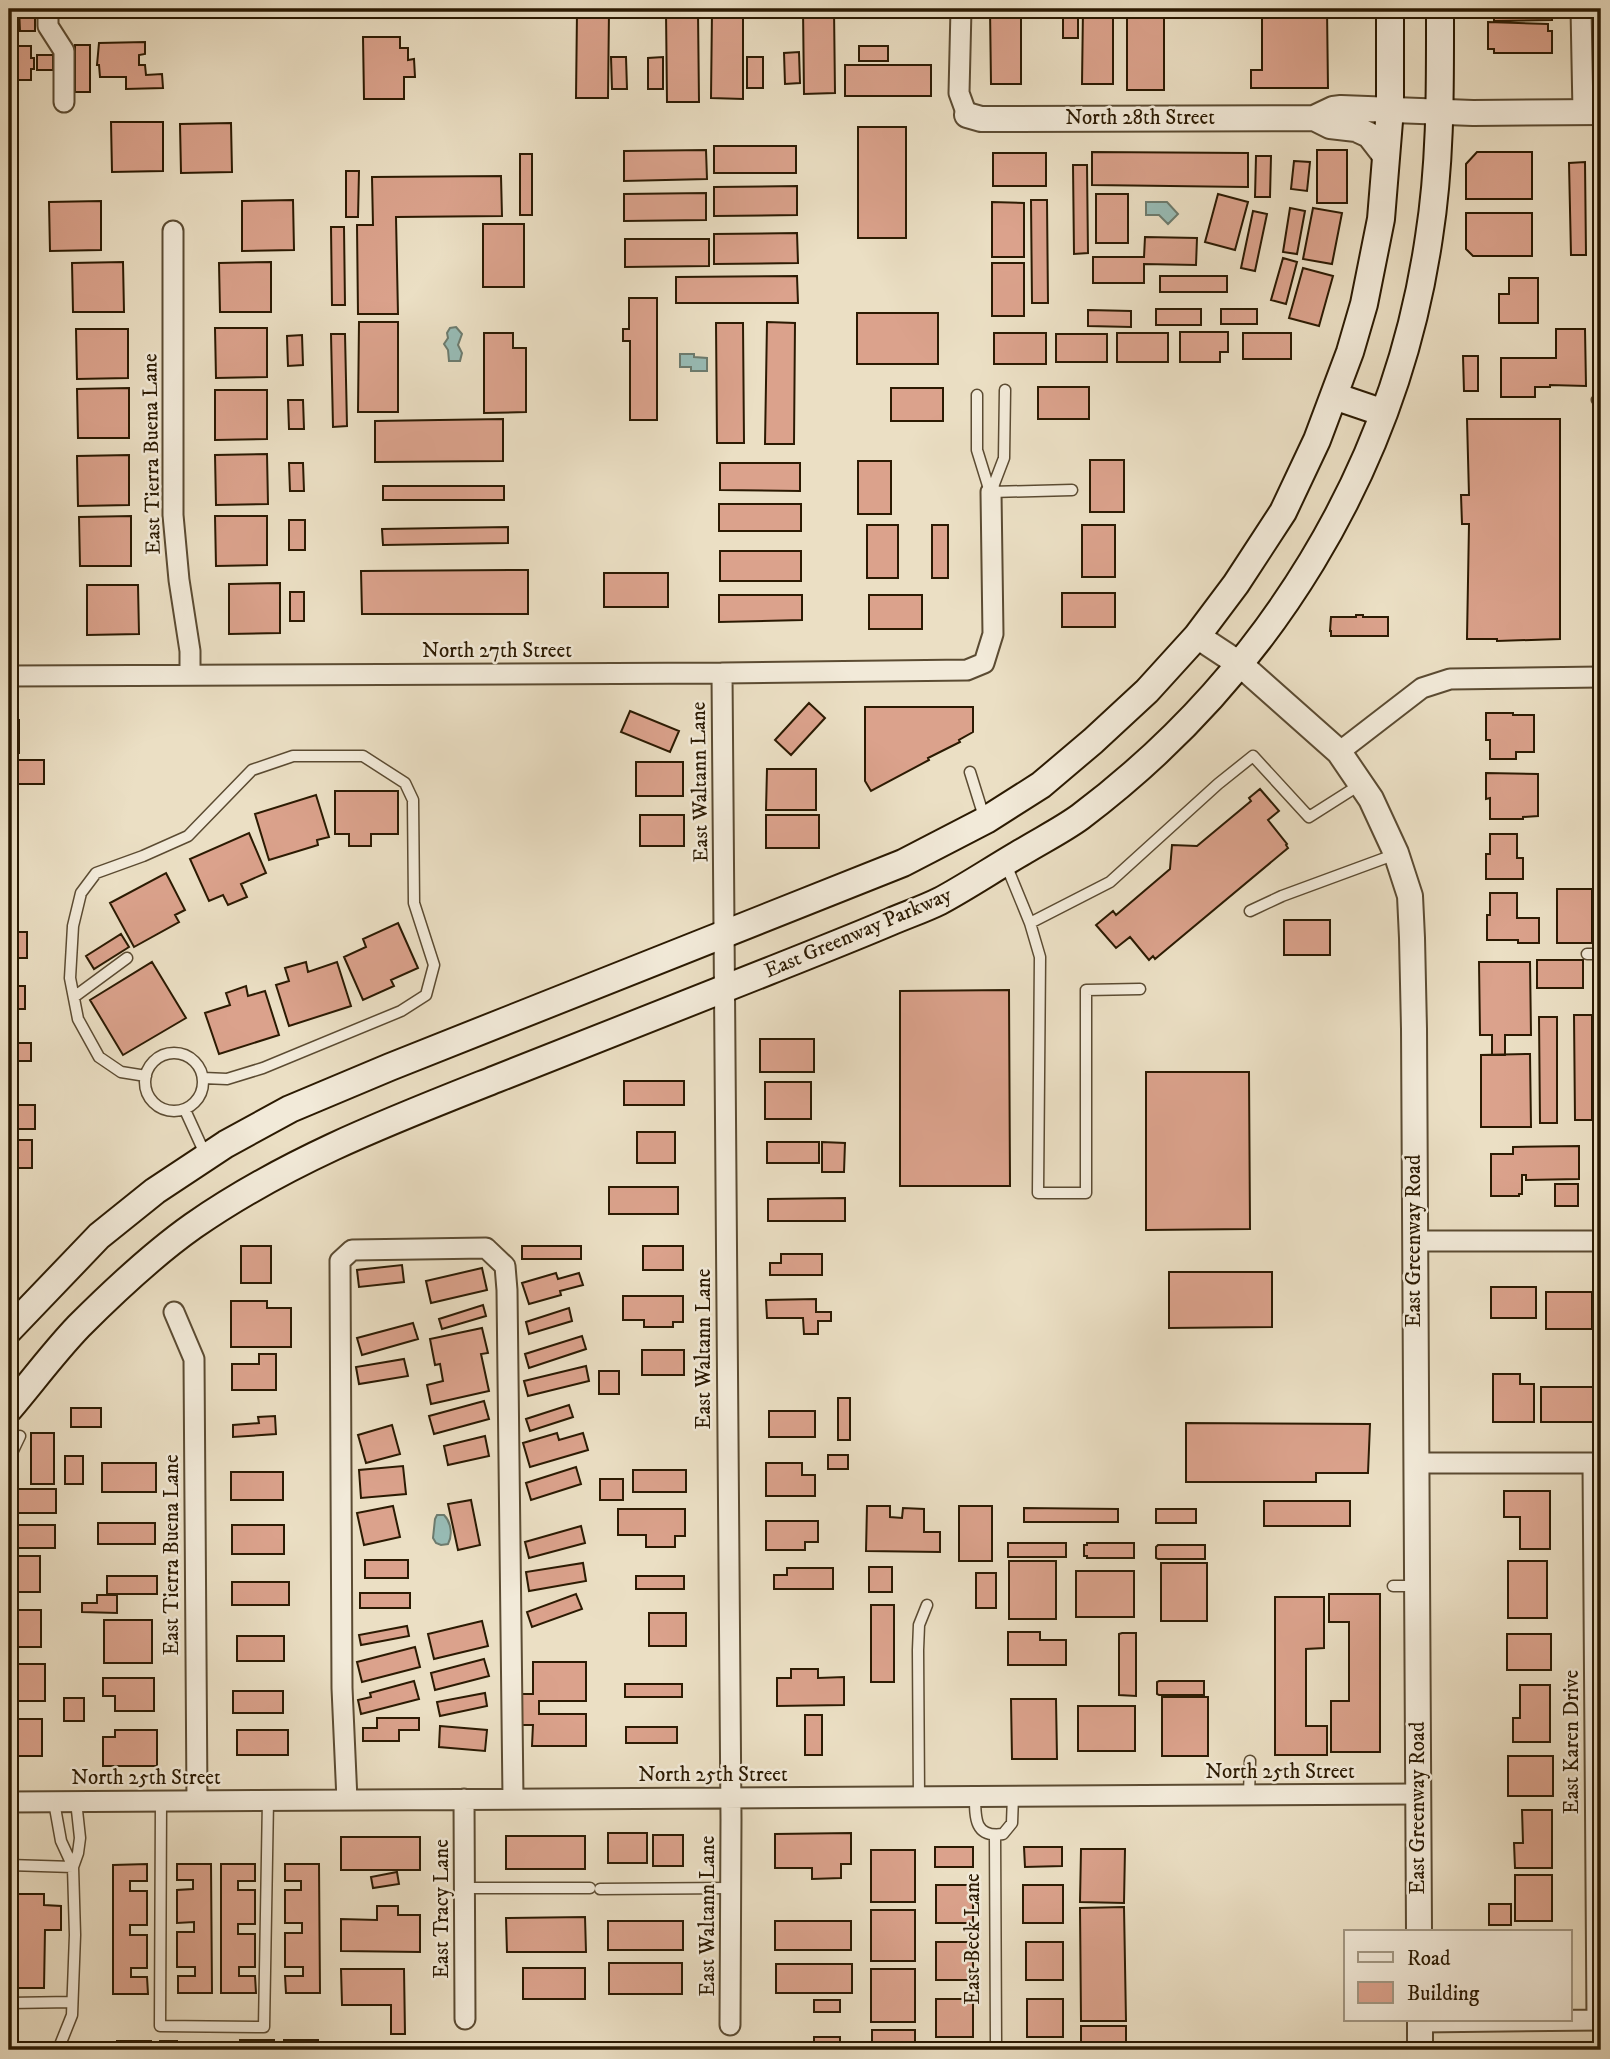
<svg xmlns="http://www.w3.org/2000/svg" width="1610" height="2059" viewBox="0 0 1610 2059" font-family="'IM FELL DW Pica',serif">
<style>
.water{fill:#98bcb6;stroke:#6c7b6e;stroke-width:2}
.building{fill:#dba28c;stroke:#2b1a02;stroke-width:2}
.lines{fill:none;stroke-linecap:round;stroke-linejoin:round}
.service-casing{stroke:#5b4b32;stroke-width:13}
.minor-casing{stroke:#5b4b32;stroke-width:23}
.tertiary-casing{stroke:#5b4b32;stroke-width:28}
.secondary-casing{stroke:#2b1a02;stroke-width:30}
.service{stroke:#f2ead9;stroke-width:10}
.minor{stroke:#f2ead9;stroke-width:19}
.tertiary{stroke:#f2ead9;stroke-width:24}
.secondary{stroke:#f2ead9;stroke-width:26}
.labels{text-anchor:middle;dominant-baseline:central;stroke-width:5;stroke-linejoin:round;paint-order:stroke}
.street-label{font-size:21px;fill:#2b1a02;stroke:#f2ead9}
</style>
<rect width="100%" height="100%" fill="#ebdfc4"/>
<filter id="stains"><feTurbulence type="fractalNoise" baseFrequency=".00286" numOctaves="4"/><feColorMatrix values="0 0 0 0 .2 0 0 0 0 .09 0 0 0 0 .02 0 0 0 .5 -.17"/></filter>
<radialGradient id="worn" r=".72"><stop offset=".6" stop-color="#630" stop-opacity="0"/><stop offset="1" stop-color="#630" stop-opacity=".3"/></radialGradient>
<!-- water -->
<path class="water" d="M1146 202H1167L1178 214 1168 224 1159 215H1146Z
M456 327 462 334 458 345 462 353 460 361H449L448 350 444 344 448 338 447 333 450 328Z
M680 354H694V357L707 358V371H691V367H680Z
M437 1515H444C451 1522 453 1535 448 1544L441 1545 436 1543 433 1538 435 1519Z"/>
<!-- building -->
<path class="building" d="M9 9H13V12H17V23H13V35H9Z
M19 9H35V31H20Z
M803 9H834L835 93 804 94Z
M990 9H1021V84H991Z
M1083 9H1113V84H1082Z
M1127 9H1164V90H1127Z
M1262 9H1327L1328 88H1251V70H1262Z
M1487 9H1552V20L1494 21V16H1488Z
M1063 10H1078V38H1063Z
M712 11 743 12V99L711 98Z
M577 12H609L608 98H576Z
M666 12H698L699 102H667Z
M1488 22 1548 24V31H1552V53H1494V49H1488Z
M363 37H400V48H408V60L414 59 415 77H404V99H364Z
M145 42V54L139 55V65H145L146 75 162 74 163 88 126 89V77H100L99 65H97L99 43Z
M75 45H90V92H75Z
M9 46H31V58H34V69H31V80H9Z
M859 46H888V61H859Z
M799 52 800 83 785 84 784 53Z
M37 55H53V70H37Z
M611 57H626L627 89H612Z
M663 57V89H648V58Z
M747 57H763V88H747Z
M845 65H931V96H845Z
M111 122H163V171L112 172Z
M231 123 232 172 181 173 180 124Z
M858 127H906V238H858Z
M714 146H796V173H714Z
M706 150 707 179 624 181V151Z
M1317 150H1347V203H1317Z
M1092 152 1248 153V187L1092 185Z
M1477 152H1532V199H1466V164Z
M993 153H1046V186H993Z
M520 154H532V215H520Z
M1256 156H1271L1270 197H1255Z
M1294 161 1310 162 1307 191 1291 189Z
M1585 162 1586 255H1571L1569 163Z
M1073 165H1087L1088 253 1074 254Z
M346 171H359L358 217H346Z
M501 176 502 216 396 217 398 314H358L357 225H373L372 177Z
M797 186V215L714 216V187Z
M706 193V220L624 221V194Z
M1096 194H1128V243H1096Z
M1218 194 1248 202 1235 250 1205 242Z
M293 200 294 250 242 251V201Z
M1031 200H1047L1048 303H1032Z
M101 201V250L50 251 49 202Z
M992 202 1024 203V257H992Z
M9 203H15L16 252 9 253Z
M1290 208 1305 211 1297 254 1283 252Z
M1313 208 1342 213 1332 264 1303 259Z
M1253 211 1267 214 1255 271 1241 268Z
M1466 213H1532V256H1473L1466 249Z
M483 224H524V287H483Z
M331 227H344L345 305H332Z
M797 233 798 263 714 264V234Z
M1145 237 1197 238 1196 265 1144 264V283H1093V257H1144Z
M625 239H709V266L625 267Z
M1283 258 1297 262 1286 304 1271 300Z
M123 262 124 312H73L72 263Z
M271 262V312H220L219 263Z
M992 263H1024V316H992Z
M1303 268 1333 276 1319 326 1289 318Z
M797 276 798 303H676V277Z
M1160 276H1227V292H1160Z
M1509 278H1538V323H1499V294H1509Z
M629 298H657V420H630V341H623V329H629Z
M1156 309H1201V325H1156Z
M1221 309H1257V324H1221Z
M1088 310 1131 311V327L1088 326Z
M857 313H938V364H857Z
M359 322H398V412H358Z
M767 322 795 323 794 444H765Z
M716 323H743L744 443H717Z
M215 328H267V377L216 378Z
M76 329H128V378L77 379Z
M1556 329H1585L1586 386 1550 385V387H1535V397H1501V358H1556Z
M1180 332H1228V352H1220V362H1180Z
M484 333H513V348H526V412L484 413Z
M994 333H1046V364H994Z
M1117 333H1168V362H1117Z
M1243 333H1291V359H1243Z
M331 334H345L347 426 333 427Z
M1056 334H1107V362H1056Z
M302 335 303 365 288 366 287 336Z
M1463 356H1478V391H1464Z
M1038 387H1089V419H1038Z
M129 388V438H78L77 389Z
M891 388H943V421H891Z
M215 390H267V439L215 440Z
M288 400H303L304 429H289Z
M503 419V461L375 462V421Z
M1467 419H1560V639L1497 641V639H1467L1469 524H1462L1461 495H1469Z
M267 454 268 504 216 505 215 455Z
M129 455V505L78 506 77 456Z
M1090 460H1124V512H1090Z
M858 461H891V514H858Z
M289 463H303L304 491H290Z
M720 463H800V491L720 490Z
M383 486H504V500H383Z
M719 504H801V531H719Z
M131 516V566H80L79 517Z
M215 516H267V565L216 566Z
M289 520H305V550H289Z
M867 525H898V578H867Z
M932 525H948V578H932Z
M1082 525H1115V577H1082Z
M508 527V543L383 545 382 529Z
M720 551H801V581H720Z
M528 570V614H362L361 571Z
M604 573H668V607H604Z
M280 583V633L229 634V584Z
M87 585H138L139 634 87 635Z
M290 592H304V621H290Z
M1062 593H1115V627H1062Z
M719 595H802V620L719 622Z
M869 595H922V629H869Z
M1356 615H1363V617H1388V636H1331V631H1330L1331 617H1356Z
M809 703 825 718 791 755 775 740Z
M865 707H973V732L959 740 960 742 928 758 929 760 871 791 865 781Z
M630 711 679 731 670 752 621 732Z
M1486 713H1513V715H1534V752H1516V759H1490V740H1486Z
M9 720H19V753H9Z
M16 760H44V784H16Z
M636 762H683V796H636Z
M767 769H816V810H766Z
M1486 773 1538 774V816L1523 817V819H1490V798L1486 799Z
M1260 789 1279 811 1268 820 1287 844 1286 845 1288 848 1155 959 1153 956 1149 960 1130 937 1116 948 1096 925 1113 911 1116 915 1170 869 1172 845 1197 846 1251 801 1249 798Z
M335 791H398V834H371V846H349V834H335Z
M316 795 329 837 317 840 318 845 269 860 255 814Z
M640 815H684V846H640Z
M766 815H819V848H766Z
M249 833 266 873 241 884 247 897 228 905 223 895 209 901 190 859Z
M1490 834H1517V858H1523V879H1486V854H1490Z
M166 873 185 910 175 915 179 922 134 947 110 903Z
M9 875H15V906H9Z
M1557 889H1592V943H1557Z
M1490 893H1517V918H1539V943H1518V940H1487V915H1490Z
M1284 920H1330V955H1284Z
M398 923 418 968 391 980 394 986 363 1000 344 957 366 947 363 939Z
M9 932H27V958H13V968H9Z
M121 934 129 947 94 969 86 956Z
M1537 960H1583V988H1537Z
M152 962 186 1018 123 1055 90 1000Z
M306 962 308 972 337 962 351 1006 289 1026 276 985 289 981 285 968Z
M1479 962H1530L1531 1035H1505V1055H1492V1035H1480Z
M9 986H25V1009H9Z
M246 986 248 996 265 991 279 1035 219 1054 205 1013 230 1005 226 993Z
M1009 990 1010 1186H900V991Z
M1574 1015H1592V1120H1575Z
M1539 1017H1557V1123H1540Z
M760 1039H814V1072H760Z
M9 1043H31V1061H9Z
M1530 1054 1531 1127H1481V1055Z
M1146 1072H1249L1250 1229 1146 1230Z
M624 1081H684V1105H624Z
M765 1082H811V1119H765Z
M9 1105H35V1129H9Z
M637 1132H675V1163H637Z
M9 1140H32V1168H9Z
M767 1142H819V1163H767Z
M822 1142 845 1143 844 1172H822Z
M1579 1146V1179L1526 1180V1175H1522V1194H1519V1196H1491V1154H1513V1147Z
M1555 1184H1578V1206H1555Z
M609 1187H678V1214H609Z
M845 1198V1221H768V1199Z
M241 1246H271V1283H241Z
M522 1246H581V1259H522Z
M643 1246H683V1270H643Z
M781 1254H822V1275H770V1263H781Z
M402 1265 404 1282 359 1287 357 1270Z
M482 1268 487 1290 431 1303 426 1281Z
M1169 1272H1272V1327L1169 1328Z
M556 1273 558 1279 579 1273 583 1285 560 1291 561 1295 529 1304 522 1283Z
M1491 1287H1536V1318H1491Z
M1546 1292H1592V1329H1546Z
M623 1296H683V1322H673V1327H644V1320H623Z
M816 1299V1312H831V1321H818V1334H804L803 1318H767L766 1300Z
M231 1301H267V1308H291V1347H231Z
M483 1305 486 1316 442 1329 439 1319Z
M569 1308 572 1321 529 1334 526 1322Z
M413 1323 418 1339 362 1355 357 1338Z
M482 1328 488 1353 481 1354 489 1391 431 1404 427 1385 443 1381 440 1364 435 1365 430 1339Z
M582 1336 586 1349 529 1368 525 1354Z
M642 1350H684V1375H642Z
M259 1354H276V1390H232V1364H259Z
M404 1359 408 1376 359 1384 356 1367Z
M586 1366 589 1381 528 1396 524 1381Z
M599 1371H619V1394H599Z
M1493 1374H1520V1384H1534V1422H1493Z
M1541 1387H1600V1422H1541Z
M838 1398H850V1440H838Z
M484 1401 489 1419 434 1434 429 1416Z
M569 1405 573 1417 530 1431 526 1419Z
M71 1408H101V1427H71Z
M769 1411H815V1437H769Z
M275 1416 276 1434 233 1437V1425L259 1423 258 1417Z
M1186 1423 1370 1424 1368 1473H1316V1482H1186Z
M392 1425 400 1454 366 1463 358 1435Z
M31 1433H54V1484H31Z
M557 1433 559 1440 583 1433 588 1450 530 1467 523 1443Z
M485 1436 489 1456 448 1465 444 1446Z
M828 1455H848V1469H828Z
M65 1456H83V1484H65Z
M102 1463H156V1492H102Z
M766 1463H802V1475H815V1496H766Z
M403 1466 406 1494 361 1498 359 1470Z
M576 1467 581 1484 531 1500 526 1483Z
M633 1470H686V1492H633Z
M231 1472H283V1500H231Z
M600 1479H623V1500H600Z
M9 1489H56V1513H9Z
M1504 1491H1550V1549H1520V1517H1504Z
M471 1500 480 1545 458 1550 448 1504Z
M1264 1501H1350V1526H1264Z
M393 1506 400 1537 364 1545 357 1513Z
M867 1506H890V1517L902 1518 903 1508 924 1509V1532H940V1552L866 1551Z
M959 1506H992V1561H959Z
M1024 1508 1118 1509V1522H1024Z
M618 1509H685V1536H675V1547H646V1535H618Z
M1156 1509H1196V1523H1156Z
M766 1521H818V1542H805V1550H766Z
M98 1523H155V1544H98Z
M9 1525H55V1548H9Z
M232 1525H284V1554H232Z
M581 1526 585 1543 529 1558 525 1542Z
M1008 1543H1066V1557H1008Z
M1087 1543H1134V1558H1087V1556H1084V1545H1087Z
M1158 1545H1205V1559H1158L1156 1558V1547Z
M16 1556H40V1592H16Z
M365 1560H408V1578H365Z
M1009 1561H1056V1619H1009Z
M1508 1561H1547V1618H1508Z
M583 1563 586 1581 529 1591 526 1572Z
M1161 1563H1207V1621H1161Z
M869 1567H892V1592H869Z
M787 1568H833V1589H774V1575H787Z
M1076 1571H1134V1617H1076Z
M976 1573H996V1608H976Z
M107 1576H157V1594H107Z
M636 1576H684V1589H636Z
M232 1582H289V1605H232Z
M360 1593H410V1608H360Z
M576 1594 582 1609 532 1627 527 1612Z
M1329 1594H1380V1752H1331V1701H1349V1622H1329Z
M97 1595H117V1613L82 1612V1603H97Z
M1275 1597H1324V1648L1306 1649V1726H1327V1755H1275Z
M871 1605H894V1682H871Z
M18 1610H41V1647H18Z
M649 1613H686V1646H649Z
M104 1620H152V1663H104Z
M482 1621 488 1646 434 1659 428 1634Z
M407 1626 409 1636 361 1645 359 1635Z
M1008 1632H1040V1640H1066V1665H1008Z
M1122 1633H1136V1696L1119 1695V1634Z
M1507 1634H1551V1670H1507Z
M237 1636H284V1661H237Z
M415 1647 420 1667 362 1682 357 1662Z
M484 1659 489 1676 435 1690 431 1673Z
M533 1662H586V1701H539V1714H586V1746H532L533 1725H522V1694H533Z
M18 1664H45V1701H18Z
M791 1669H818V1678L844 1677V1705L777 1706V1678H791Z
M103 1678H154V1711H115V1696H103Z
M414 1681 419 1699 361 1714 358 1700 371 1697 370 1693Z
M1159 1681H1204V1695H1159L1157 1694V1682Z
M625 1684H682V1697H625Z
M1520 1685H1550V1742H1513V1718H1520Z
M233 1691H283V1713H233Z
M485 1693 487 1706 440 1716 437 1702Z
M1162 1697H1208V1756H1162Z
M64 1698H84V1721H64Z
M1011 1699H1056L1057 1759H1012Z
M1078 1706H1135V1751H1078Z
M805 1715H822V1755H805Z
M377 1718H419V1730H399V1741H363V1728H377Z
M18 1719H42V1756H18Z
M440 1726 487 1730 485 1751 439 1747Z
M626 1727H677V1743H626Z
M115 1730H157V1766H103V1737H115Z
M237 1730H288V1755H237Z
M1508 1756H1553V1796H1508Z
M1522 1810H1552V1868H1515L1514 1843H1523Z
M608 1833H647V1863H608Z
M851 1833V1864H841V1878L812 1879V1868H775V1834Z
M653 1835H683V1866H653Z
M506 1836H585V1869H506Z
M341 1837H420V1870H341Z
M935 1847H973V1867H935Z
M1024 1847H1062V1866L1025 1867Z
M1081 1849H1125L1124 1903 1080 1902Z
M871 1850H915V1902H871Z
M147 1864V1881H130V1891H147V1925H130V1935H147V1968H131V1977H147L148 1994H113V1865Z
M177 1864H211L212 1993H178V1976H195V1967H177V1932H194V1922L177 1923V1890L193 1889V1880H177Z
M221 1864H255V1881H238V1890H255V1924H238V1934H255V1967H239V1976H255L256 1993H221Z
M285 1864H319L320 1993H286L285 1976H303V1967H285V1933H302V1923H285V1890H301V1881H285Z
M397 1872 399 1884 373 1888 371 1877Z
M1515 1875H1552V1921H1515Z
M936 1885H973V1923H936Z
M1023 1885H1063V1923H1023Z
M9 1894H44V1905L61 1906V1930H45L44 1988H9Z
M1489 1904H1511V1925H1489Z
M377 1906H398V1915H420V1952L341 1951V1919L377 1920Z
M1124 1907 1126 2021H1081L1080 1908Z
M871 1910H915V1961H871Z
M585 1917 586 1952H507L506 1918Z
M608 1921H683V1950H608Z
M775 1921H851V1950H775Z
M936 1942H973V1980H936Z
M1026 1942H1063V1980H1026Z
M609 1963H682V1994H609Z
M776 1964H852V1993H776Z
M523 1968H585V1999H523Z
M341 1969H404L405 2034H391V2005H342Z
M871 1969H915V2022H871Z
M936 1999H973V2037H936Z
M1027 1999H1063V2037H1027Z
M814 2000H840V2012H814Z
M1081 2026H1126V2050H1081Z
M872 2030H915V2050H872Z
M814 2037H840V2050H814Z
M240 2040H274V2050H240Z
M284 2040H318V2050H284Z
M117 2041H151V2050H117Z
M160 2041H177V2050H160Z
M333 2042 396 2043V2050H333Z
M532 2045H594V2050H532Z"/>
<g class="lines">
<defs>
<path id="service" d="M977 395V450L990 492
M1597 400H1601
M991 492 1004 458 1005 390
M991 492 1072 490
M970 772 985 820
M1005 862 1030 923 1040 957 1038 1193H1086V990L1140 989
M1250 911 1282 896 1396 854
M1030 923 1110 882 1218 784 1253 756 1309 817 1361 784
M1587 954H1601
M74 997 127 958
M145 1082a29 29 0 1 1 58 0a29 29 0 1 1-58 0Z
M146 1076 121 1072 99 1057 78 1019 70 978 73 926 81 893 96 873 143 856 188 836 252 770 293 756H363L405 783 413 800 414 903 434 965 426 995 401 1011 263 1068 227 1079 203 1078
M185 1110 206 1156
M9 1459 20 1436
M1393 1586H1416
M1249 1795 1250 1761
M919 1796 918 1650 919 1625 927 1605
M975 1796C975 1819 975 1838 1003 1834L1012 1823 1013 1796
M161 1801 160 2026 264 2027 268 1800
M54 1802 61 1841 73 1867
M995 1835 996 2042
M9 1865 73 1867
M464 1888H590
M600 1889 731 1888
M9 2003 72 2002
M58 2050 72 2015 75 1935 73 1867 78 1853 80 1838 76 1801"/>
<path id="minor" d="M48 9V26L64 51V102
M961 9 959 93 967 115
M1581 9 1583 112
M173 231V515L179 580 190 651V675
M722 673 731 1819 730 2025
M9 676 722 673 967 670 984 663 993 634 991 492
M1339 752 1422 688 1450 679 1601 677
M1414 1241H1601
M174 1312 194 1359 197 1801
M1415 1463H1601
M1593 1463 1597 2020
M464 1799 465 2019
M347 1800 342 1688 340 1261 352 1250 486 1248 505 1266 507 1290 513 1799
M9 1802 1418 1794
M1420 2022 1601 2020"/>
<path id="tertiary" d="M967 115 981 119 1314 118 1330 126 1356 129 1369 135 1386 157
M1314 118 1333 109 1341 108 1473 113 1601 112
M1197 636 1241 665 1339 752 1371 799 1396 853 1410 896 1412 938 1414 1029 1419 1931
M1420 2019V2050"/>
<path id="secondary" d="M1334 396 1384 413
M9 1330 99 1236 155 1191 226 1144 290 1109 390 1067 903 863 986 820 1041 785 1093 741 1147 691 1197 636 1236 584 1283 512 1317 440 1350 352 1364 304 1381 219 1390 109V9
M9 1409C32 1382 54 1352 79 1326 114 1291 152 1255 193 1226 288 1160 390 1121 496 1079 587 1043 678 1007 769 971 809 955 850 939 890 922 906 915 924 909 940 901 968 886 996 867 1024 851 1042 840 1062 830 1080 817 1267 676 1395 470 1429 237 1441 161 1440 85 1440 9"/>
</defs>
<!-- service casing -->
<use href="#service" class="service-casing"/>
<!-- minor casing -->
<use href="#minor" class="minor-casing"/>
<!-- tertiary casing -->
<use href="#tertiary" class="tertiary-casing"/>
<!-- secondary casing -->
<use href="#secondary" class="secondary-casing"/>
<!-- service -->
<use href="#service" class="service"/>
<!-- minor -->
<use href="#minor" class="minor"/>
<!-- tertiary -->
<use href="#tertiary" class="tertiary"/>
<!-- secondary -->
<use href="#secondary" class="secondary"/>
</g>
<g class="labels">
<!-- street labels -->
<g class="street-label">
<text x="1140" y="118">North 28th Street</text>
<text transform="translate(152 454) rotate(-91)">East Tierra Buena Lane</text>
<text x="497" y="651">North 27th Street</text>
<text transform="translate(700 782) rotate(-91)">East Waltann Lane</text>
<text transform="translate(858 933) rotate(-23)">East Greenway Parkway</text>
<text transform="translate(1414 1241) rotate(-90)">East Greenway Road</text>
<text transform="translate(704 1349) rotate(-90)">East Waltann Lane</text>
<text transform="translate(172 1555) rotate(-90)">East Tierra Buena Lane</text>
<text transform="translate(1572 1742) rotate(-90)">East Karen Drive</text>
<text x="1280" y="1772">North 25th Street</text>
<text x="713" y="1775">North 25th Street</text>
<text x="146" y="1778">North 25th Street</text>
<text transform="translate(1418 1808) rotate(-90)">East Greenway Road</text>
<text transform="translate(442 1909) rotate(-90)">East Tracy Lane</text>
<text transform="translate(708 1916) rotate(-90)">East Waltann Lane</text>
<text transform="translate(973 1939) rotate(-90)">East Beck Lane</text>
</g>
</g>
<!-- margin -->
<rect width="1610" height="2059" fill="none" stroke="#ebdfc4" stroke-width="35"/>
<rect x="10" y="10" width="1589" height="2038" fill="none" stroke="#2b1a02" stroke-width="3.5"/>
<rect x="18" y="18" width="1575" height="2024" fill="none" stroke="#2b1a02" stroke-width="2"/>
<!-- legend -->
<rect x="1344" y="1930" width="228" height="91" fill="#f2ead9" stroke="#a29783" stroke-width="2"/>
<rect x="1358" y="1952" width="35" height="10" fill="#f2ead9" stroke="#a29783" stroke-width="2"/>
<text x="1407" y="1965" font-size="21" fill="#2b1a02">Road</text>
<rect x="1358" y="1982" width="35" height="21" fill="#dba28c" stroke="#a29783" stroke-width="2"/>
<text x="1407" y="2000" font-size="21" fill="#2b1a02">Building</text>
<rect width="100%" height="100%" filter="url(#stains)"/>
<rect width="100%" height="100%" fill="url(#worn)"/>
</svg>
